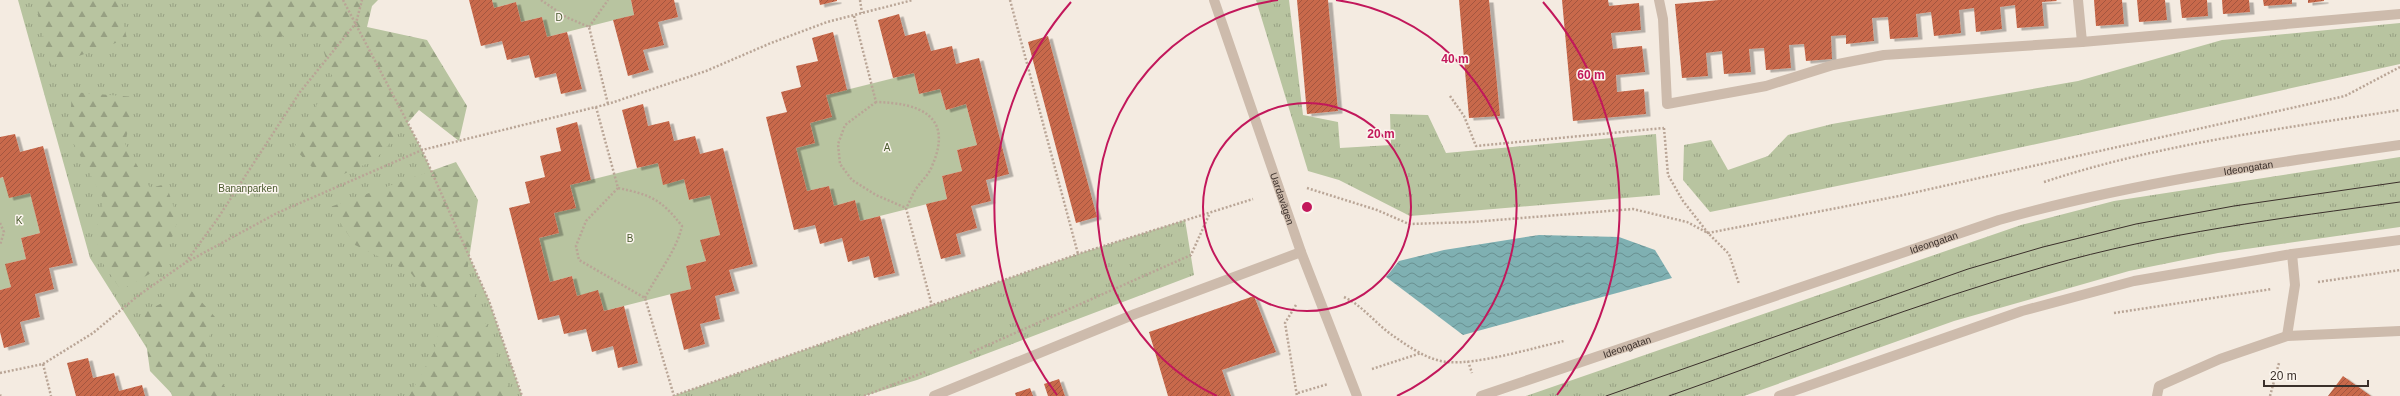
<svg xmlns="http://www.w3.org/2000/svg" width="2400" height="396" viewBox="0 0 2400 396" font-family="Helvetica,sans-serif">
<style>
.grass{fill:url(#grass-tufts)}
.forest{fill:url(#forest-firs)}
.garden{fill:#b8c4a0}
.water{fill:url(#water-waves)}
.building{fill:url(#building-hatch);filter:url(#shadow)}
.lines{fill:none;stroke-linecap:round;stroke-linejoin:round}
.path{stroke:#b9a596;stroke-width:2.5;stroke-dasharray:2 2;stroke-linecap:butt}
.minor{stroke:#cdbbac;stroke-width:10}
.tram{stroke:#3b302b;stroke-width:1}
.ring{fill:none;stroke:#c2185b;stroke-width:2}
.labels{text-anchor:middle;dominant-baseline:central;stroke-width:3;stroke-linejoin:round;paint-order:stroke}
.park-label{font-size:10px;fill:#4a5a2e;stroke:#fbf5ee}
.street-label{font-size:10px;fill:#3b302b;stroke:#fbf5ee}
.centre{fill:#c2185b;stroke:#fbf5ee;stroke-width:2}
.ring-label{font-size:12px;text-anchor:middle;font-weight:bold;fill:#c2185b;stroke:#fbf5ee;stroke-width:3;stroke-linejoin:round;paint-order:stroke}
</style>
<defs>
<pattern id="grass-tufts" width="24" height="20" patternUnits="userSpaceOnUse"><rect width="24" height="20" fill="#b8c4a0"/><path d="M3 7l-1-3M5 7V3M7 7l1-3M15 17l-1-3M17 17v-4M19 17l1-3" fill="none" stroke="#97a083"/></pattern>
<pattern id="forest-firs" width="22" height="20" patternUnits="userSpaceOnUse"><rect width="22" height="20" fill="#b8c4a0"/><path d="M5 1l3.5 6h-7zM16 11l3.5 6h-7z" fill="#97a083"/></pattern>
<pattern id="water-waves" width="16" height="10" patternUnits="userSpaceOnUse"><rect width="16" height="10" fill="#7fb0b2"/><path d="M0 5q4-4 8 0t8 0" fill="none" stroke="#699091"/></pattern>
<pattern id="building-hatch" width="6" height="6" patternUnits="userSpaceOnUse"><rect width="6" height="6" fill="#c8694b"/><path d="M-1 1l2-2M0 6l6-6M5 7l2-2" fill="none" stroke="#a4573f"/></pattern>
<filter id="shadow"><feDropShadow dx="4.5" dy="2.5" stdDeviation="0" flood-color="#0004"/></filter>
</defs>
<rect width="100%" height="100%" fill="#f4ebe1"/>
<!-- grass -->
<path class="grass" d="M18 0H343L422 150 489 301 522 396H172L168 382 90 258Z
M1256 0H1289L1303 115 1338 122 1340 148 1391 145 1390 114 1428 115 1446 153 1656 134 1660 195 1410 216 1339 180 1308 171Z
M2400 23V64C2171 115 1941 166 1710 212L1683 180 1684 145 1711 140 1728 170 1768 156 1788 135 1832 124 2078 81 2222 40Z
M2400 157V227L2218 253 2129 271 1954 321 1744 396H1526L2021 225 2114 201Z
M1185 220 1194 275 917 380 864 396H673L1078 254Z"/>
<!-- forest -->
<path class="forest" d="M35 0H118L127 39 50 66Z
M259 0H378L372 6 367 27 427 40 467 106 459 141 419 110 375 160 326 182 294 148 332 76 315 26 264 42 250 18Z
M72 92 135 97 125 144 150 188 166 184 178 220 162 267 121 290 100 259 95 234 104 200 69 135Z
M456 162 478 200 467 272 512 396H409L435 350 442 313 410 272 355 245 330 207Z
M190 289 215 317 204 355 231 396H174L150 371 142 313Z"/>
<!-- garden -->
<path class="garden" d="M492 0H631L634 15 547 37 542 17 521 22 516 2 494 8Z
M914 73 919 94 940 89 946 110 966 104 977 145 957 150 962 171 942 176 947 199 860 221 855 200 834 206 829 186 807 191 796 148 815 143 810 123 832 117 826 95Z
M658 163 663 184 684 179 689 200 710 195 720 235 701 240 706 261 686 266 691 289 604 311 598 291 577 296 572 276 550 282 539 238 559 233 554 213 576 207 570 185Z
M4 177 30 192 40 233 21 238 26 259 6 264 11 287 0 290V178Z"/>
<!-- water -->
<path class="water" d="M1539 235 1619 237 1655 250 1672 278 1463 335 1386 277 1399 261 1444 250Z"/>
<!-- building -->
<path class="building" d="M469 0H492L494 8 516 2 521 22 542 17 547 37 567 32 582 89 561 94 556 73 535 78 529 55 507 60 502 41 481 46Z
M631 0H674L678 17 658 22 664 45 643 50 649 70 628 76 613 20 634 15Z
M819 0H837V1L820 5Z
M1297 0H1328L1338 111 1307 114Z
M1459 0H1489L1500 116 1469 118Z
M1562 0H1608L1609 6 1639 3 1641 30 1611 33 1613 49 1642 46 1645 72 1616 75 1617 92 1644 89 1646 114 1573 121Z
M1719 0H2056L2057 1 2042 2 2044 26 2017 28 2015 5 2000 7 2002 29 1976 32 1974 8 1959 10 1961 33 1934 36 1931 12 1916 14 1918 37 1890 39 1888 17 1872 18 1874 41 1846 44V35L1831 36 1832 59 1806 61 1804 44 1789 45 1791 68 1766 70 1764 48 1749 49 1751 72 1724 74 1722 51 1706 53 1708 76 1682 78 1675 4Z
M2094 0H2122L2124 24 2096 26Z
M2137 0H2165L2167 20 2139 22Z
M2180 0H2207L2208 16 2182 18Z
M2222 0H2249L2250 12 2223 14Z
M2263 0H2292V4L2264 6Z
M2308 0H2324V1L2308 3Z
M899 14 905 36 925 31 931 51 952 46 956 64 979 58 1009 174 986 180 991 201 971 206 977 228 956 234 961 254 941 259 926 204 947 199 942 176 962 171 957 150 977 145 966 104 946 110 940 89 919 94 914 73 893 78 878 20Z
M833 32 847 90 826 95 832 117 810 123 815 143 796 148 807 191 829 186 834 206 855 200 860 221 880 216 895 273 874 278 869 256 848 262 842 238 820 244 815 225 794 230 766 117 787 112 781 92 801 87 796 66 818 61 812 38Z
M1048 36 1097 217 1076 223 1028 42Z
M643 104 648 126 669 121 674 141 695 136 700 154 723 148 753 264 729 270 735 291 715 296 720 319 700 324 705 344 684 350 670 294 691 289 686 266 706 261 700 240 720 235 710 195 689 200 684 179 663 185 658 163 637 168 622 110Z
M577 122 591 180 570 185 576 208 554 213 559 233 539 238 550 282 572 276 577 296 598 290 604 311 624 306 638 363 618 368 613 346 592 352 586 329 564 334 559 315 538 320 509 208 530 203 525 182 545 177 540 156 561 151 556 128Z
M15 134 20 152 43 146 73 263 49 268 54 289 35 294 40 317 20 322 25 342 4 348 0 332V290L11 287 5 264 26 259 21 238 40 233 30 193 9 198 3 177 0 178V137Z
M1254 296 1276 352 1222 370 1231 396H1168L1149 332Z
M88 358 93 378 114 373 119 391 142 385 145 396H76L67 363Z
M2343 376 2371 396H2328Z
M1059 379 1065 396H1048L1044 384Z
M1030 388 1033 396H1016L1015 393Z"/>
<g class="lines">
<!-- path -->
<path class="path" d="M343 0 422 150 489 301 522 396
M541 0 566 17 589 27 608 104
M860 0 862 13
M1010 0 1078 254
M854 16 876 102C920 103 954 116 932 166 929 175 921 181 916 189 912 195 910 202 906 208L932 306
M589 27 608 0
M1450 96 1464 116 1476 146 1664 128
M876 102 845 125 838 144 840 164 852 180 876 195 906 208
M596 107 618 188 586 221 576 246 579 260 645 298 674 396
M1664 128 1668 175 1683 201 1708 233 1729 254 1739 284
M2044 182C2159 144 2280 129 2400 110
M618 188C651 195 661 199 682 226 676 252 657 274 645 298
M1307 188 1377 210 1409 224 1472 222 1633 209 1687 222 1708 233 1899 196 2345 96 2400 67
M0 223 4 232 0 245
M186 262 216 221 300 92 356 23 362 0
M2318 282 2400 270
M1344 297C1363 306 1375 323 1392 335 1408 346 1427 360 1447 362 1477 365 1533 348 1564 341
M1296 305 1285 323 1297 396
M2114 313 2272 289
M970 353 1191 255 1209 215
M1468 361 1472 373
M43 364 51 396
M1372 369 1421 353
M0 373 43 364 93 333 139 295 185 263 277 213 422 150 608 104 706 71 771 43 827 22 913 0
M1298 393 1328 384
M0 395 1 396
M673 396 1078 254 1253 199
M864 396 925 372
M2270 396 2279 363"/>
<!-- minor -->
<g class="minor">
<path id="s1" d="M1214 0 1301 252 1357 396"/>
<path d="M1659 0 1663 19 1667 104 1766 86 1833 65 1884 55 2082 42"/>
<path d="M2078 0 2082 42 2400 14"/>
<path d="M2287 336 2295 285 2292 254"/>
<path d="M934 396 1135 314 1301 252"/>
<path id="s2" d="M1481 396 1999 220C2131 183 2265 164 2400 145"/>
<path d="M1779 396 2022 311 2134 281 2292 254 2400 240"/>
<path d="M2157 396 2159 386 2220 359 2287 336 2400 331"/>
</g>
<!-- tram -->
<path class="tram" d="M1606 396 1968 269 2043 247 2136 224 2234 206 2400 182
M1669 396C1794 352 1919 302 2047 266 2162 233 2282 218 2400 202"/>
</g>
<!-- distance rings -->
<g class="ring">
<circle cx="1307" cy="207" r="104"/>
<path d="M1217 396A209 209 0 0 1 1278 0M1336 0A209 209 0 0 1 1397 396"/>
<path d="M1057 395A313 313 0 0 1 1071 2M1543 2A313 313 0 0 1 1557 395"/>
</g>
<g class="labels">
<!-- park labels -->
<g class="park-label">
<text x="559" y="17">D</text>
<text x="887" y="147">A</text>
<text x="248" y="188">Bananparken</text>
<text x="19" y="220">K</text>
<text x="630" y="238">B</text>
</g>
<!-- street labels -->
<g class="street-label">
<text stroke="none"><textPath href="#s2" startOffset="802">Ideongatan</textPath></text>
<text stroke="none"><textPath href="#s1" startOffset="210">Uardavägen</textPath></text>
<text stroke="none"><textPath href="#s2" startOffset="478">Ideongatan</textPath></text>
<text stroke="none"><textPath href="#s2" startOffset="154">Ideongatan</textPath></text>
</g>
</g>
<circle cx="1307" cy="207" r="6" class="centre"/>
<g class="ring-label">
<text x="1455" y="63">40 m</text>
<text x="1591" y="79">60 m</text>
<text x="1381" y="138">20 m</text>
</g>
<!-- scale -->
<path d="M2264 380v6h104v-6" fill="none" stroke="#3b302b" stroke-width="2"/>
<text x="2270" y="380" font-size="12" fill="#3b302b" stroke="#fbf5ee" stroke-width="3" paint-order="stroke">20 m</text>
</svg>
